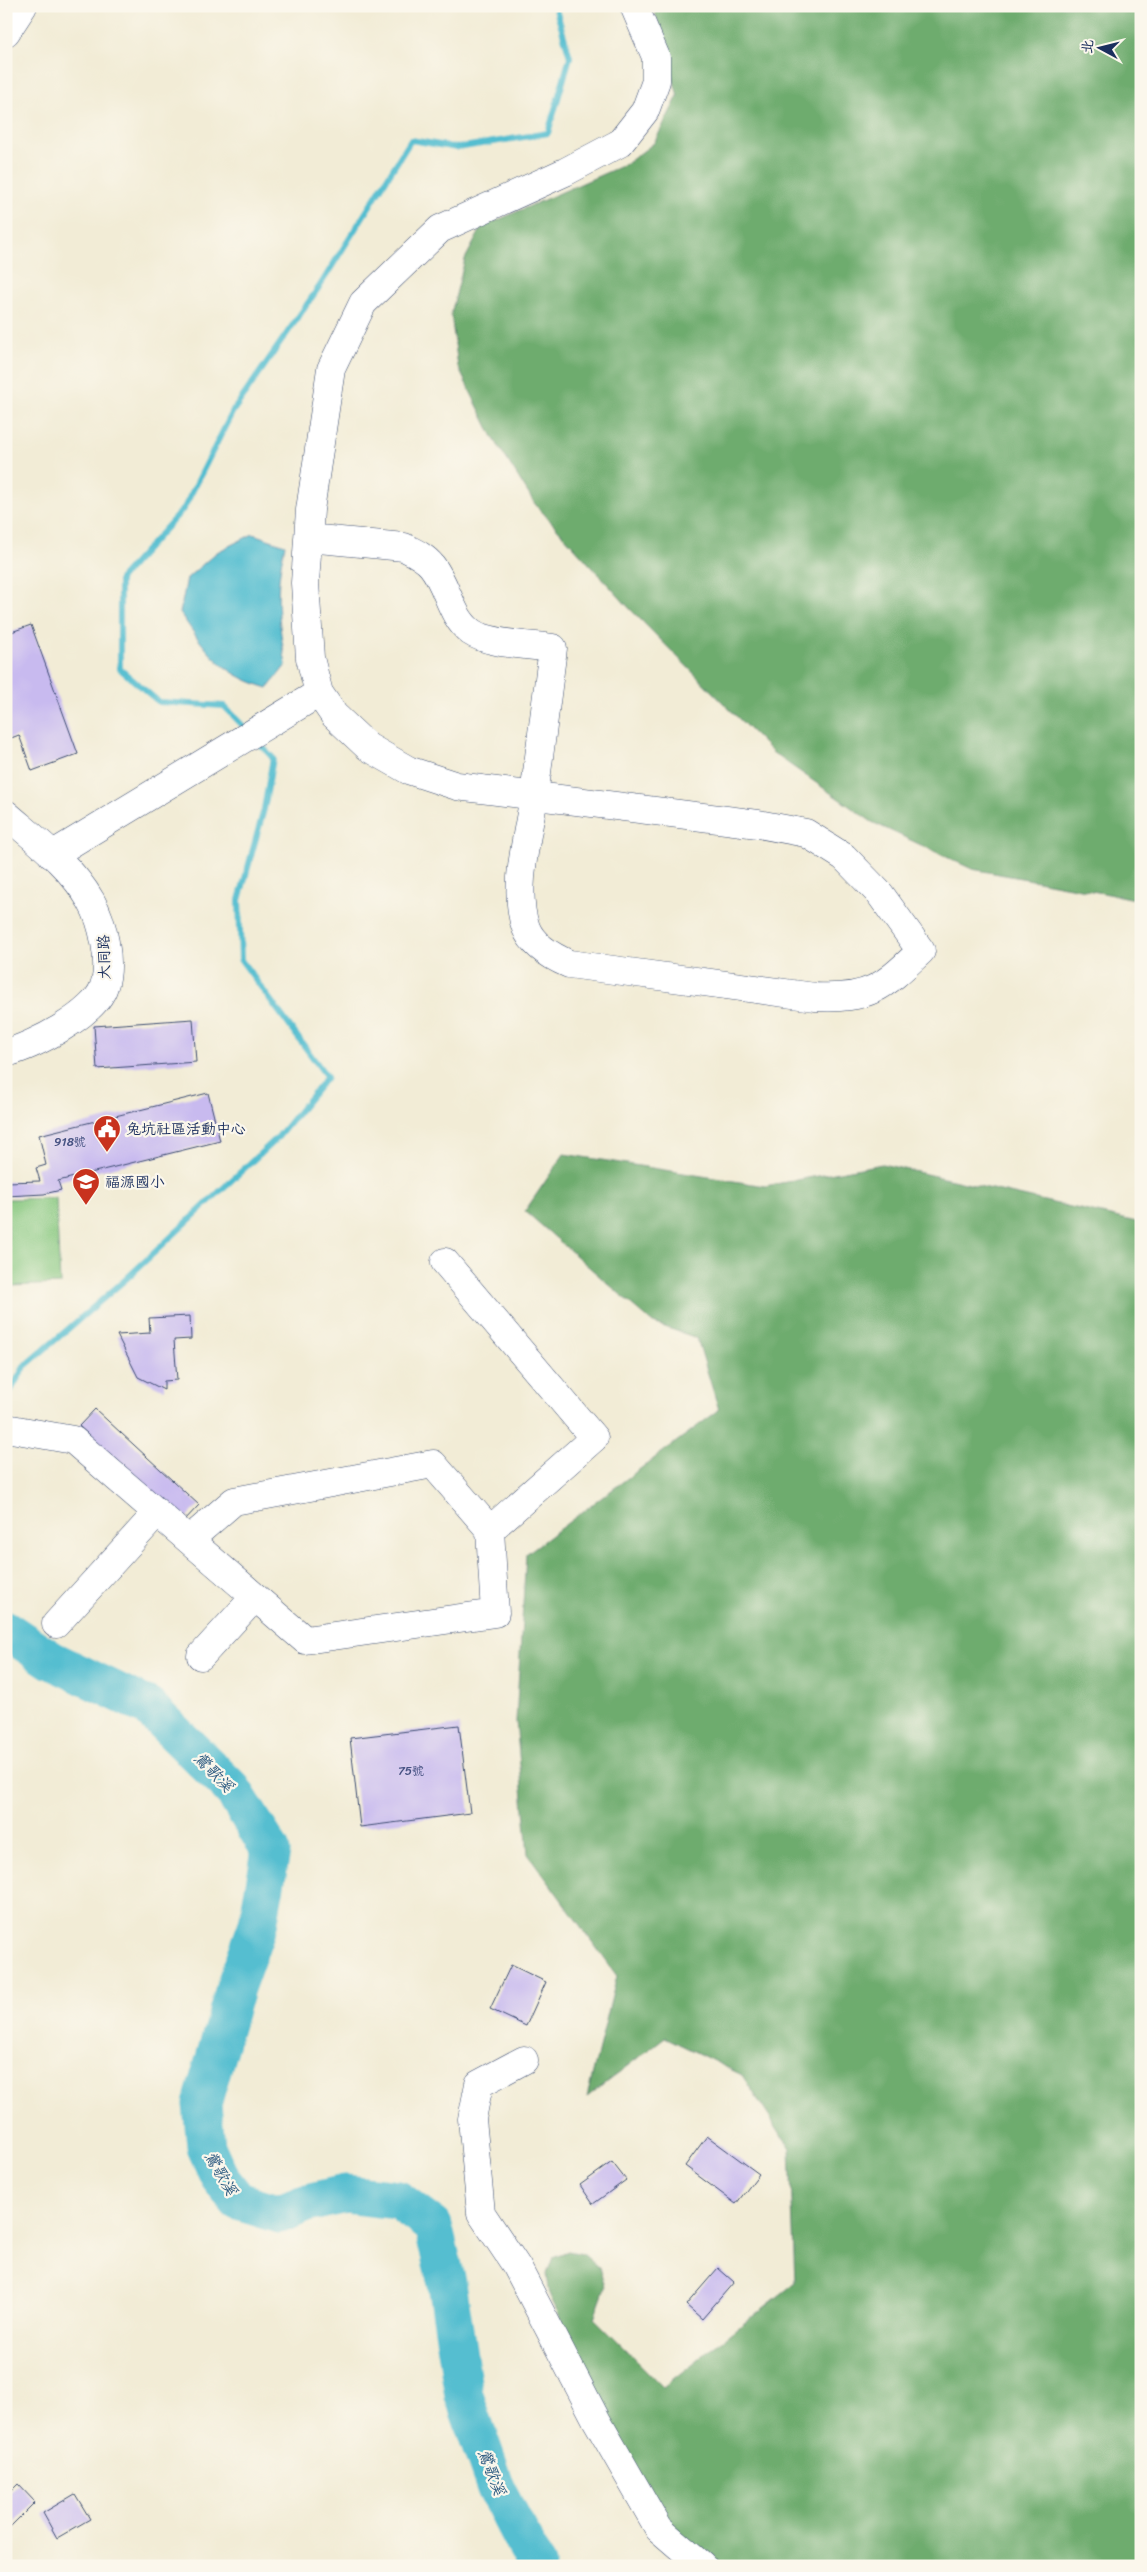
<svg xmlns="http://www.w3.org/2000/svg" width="1147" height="2572" viewBox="0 0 1147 2572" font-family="Sriracha,'LXGW WenKai TC',sans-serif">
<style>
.green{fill:#88c880;stroke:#527c6f}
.forest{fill:#6eac6e;stroke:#446e66}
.water{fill:#54bed0;stroke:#387697}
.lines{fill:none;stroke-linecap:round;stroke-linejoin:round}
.stream{stroke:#54bed0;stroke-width:6}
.river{stroke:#54bed0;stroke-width:39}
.building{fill:#c8baef}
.minor-casing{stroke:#3b4b70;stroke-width:29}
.minor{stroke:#fff;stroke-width:28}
.labels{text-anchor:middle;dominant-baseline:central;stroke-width:4.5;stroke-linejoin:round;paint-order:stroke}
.number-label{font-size:12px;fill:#465282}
.street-label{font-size:15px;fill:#1b2f5e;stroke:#fbf7ec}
.poi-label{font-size:15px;fill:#1b2f5e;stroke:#fbf7ec;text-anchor:start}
.water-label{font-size:16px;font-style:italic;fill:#2c5a80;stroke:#fbf7ec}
</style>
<rect width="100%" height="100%" fill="#fbf7ec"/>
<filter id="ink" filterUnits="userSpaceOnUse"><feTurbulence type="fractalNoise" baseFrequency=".02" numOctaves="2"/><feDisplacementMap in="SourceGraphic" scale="10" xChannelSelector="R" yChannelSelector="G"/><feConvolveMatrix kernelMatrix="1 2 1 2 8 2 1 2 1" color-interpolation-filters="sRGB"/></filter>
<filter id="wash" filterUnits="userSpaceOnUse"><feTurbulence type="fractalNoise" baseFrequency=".0096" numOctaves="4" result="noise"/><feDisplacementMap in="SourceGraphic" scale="20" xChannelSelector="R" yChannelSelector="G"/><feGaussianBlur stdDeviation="1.12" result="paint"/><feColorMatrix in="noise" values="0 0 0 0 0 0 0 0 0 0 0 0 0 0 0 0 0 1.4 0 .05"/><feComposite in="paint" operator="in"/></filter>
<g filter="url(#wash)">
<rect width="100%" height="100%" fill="#f2ecd6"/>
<!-- green -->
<path class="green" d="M56 1198 60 1284 10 1286 7 1199Z"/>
<!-- forest -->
<path class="forest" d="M653 6H1141V900L972 869 872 822 772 752 630 609 535 504 494 439 458 367 451 314 465 259 482 227 626 164 654 143 678 96Z
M564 1154 765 1186 882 1164 1141 1223V2566H688L625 2453 550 2296 547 2274 553 2257 568 2251 583 2254 599 2268 605 2287 594 2318 663 2387 795 2283 790 2149 742 2075 665 2037 587 2097 617 1976 528 1854 516 1721 526 1554 719 1410 697 1338 653 1323 525 1211Z"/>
<!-- water -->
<path class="water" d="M253 534 285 545C274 591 278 619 286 665L268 688C221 674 206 651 180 613L187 578 217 552Z"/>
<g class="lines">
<!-- stream -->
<path class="stream" d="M247 730 224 706 159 702 120 669V579L184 508 233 411 319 287 411 140 457 148 548 133 570 57 555 6
M6 1399 24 1367 126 1279 278 1137 327 1077 241 960 239 900 264 809 273 758 255 739"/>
<!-- river -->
<path class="river" d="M6 1630 51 1660 148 1707 232 1789 271 1851 258 1924 235 1988 202 2104 206 2147 220 2178 238 2201 280 2214 307 2203 345 2194 398 2200 433 2226 447 2283 464 2396 496 2488 536 2566"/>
</g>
<g id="blocks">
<!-- building -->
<path class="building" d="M31 625 78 754 32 771 19 735 6 740V634Z
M193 1019 196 1062 97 1069 94 1026Z
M208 1093 220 1141 58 1181 61 1190 44 1194 6 1196V1182L40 1181 36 1168 46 1165 39 1135Z
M190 1316 191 1339 174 1340 177 1380 164 1381V1390L138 1377 117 1335 150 1333 149 1318Z
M95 1409 199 1505 183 1522 79 1426Z
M459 1725 470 1813 360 1827 350 1738Z
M511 1965 546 1982 526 2026 490 2009Z
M707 2136 759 2174 736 2204 685 2166Z
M612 2162 626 2180 593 2204 580 2185Z
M718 2268 734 2282 702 2319 686 2305Z
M18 2484 35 2502 6 2531V2496Z
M75 2494 90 2519 57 2538 43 2513Z"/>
</g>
</g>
<g filter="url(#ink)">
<use href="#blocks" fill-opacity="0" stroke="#3b4b70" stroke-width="1"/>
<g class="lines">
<defs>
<path id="minor" d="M6 32 23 6
M308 538 404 547C414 552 425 557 432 566 448 586 450 616 471 632 488 644 532 645 553 648 547 697 540 747 534 796 528 835 512 891 526 928 533 946 553 957 569 964L815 997C870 1000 883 987 921 951L880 894 844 857 806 833 758 824 457 786 408 770 368 747 334 715 319 693 310 658 305 583 310 510 331 369 363 303 440 229 565 172 620 143 645 111 656 81V57L634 6
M6 814C36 840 71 866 91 901 103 922 112 962 104 986 96 1014 33 1046 6 1053
M52 855 319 693
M6 1428 73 1440 305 1640 495 1613 490 1530 594 1438 445 1262
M189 1540 234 1501 433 1464 490 1530
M56 1624 157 1513
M201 1656 255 1597
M524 2060 479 2084 472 2119 481 2213 517 2267 597 2421 659 2529 702 2566"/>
</defs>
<!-- minor casing -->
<use href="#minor" class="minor-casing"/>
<!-- minor -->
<use href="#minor" class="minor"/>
</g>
</g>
<!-- icons -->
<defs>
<symbol id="civic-pin" viewBox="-11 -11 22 30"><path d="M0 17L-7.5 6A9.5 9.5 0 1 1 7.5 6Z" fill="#c8321e" stroke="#fbf7ec"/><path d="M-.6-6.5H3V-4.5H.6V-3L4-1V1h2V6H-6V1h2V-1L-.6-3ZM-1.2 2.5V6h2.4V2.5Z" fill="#fff"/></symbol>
<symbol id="school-pin" viewBox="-11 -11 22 30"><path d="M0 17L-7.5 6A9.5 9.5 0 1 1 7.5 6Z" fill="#c8321e" stroke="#fbf7ec"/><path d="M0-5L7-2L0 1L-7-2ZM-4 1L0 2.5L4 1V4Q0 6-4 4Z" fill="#fff"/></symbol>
</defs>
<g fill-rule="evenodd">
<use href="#civic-pin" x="91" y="1113" width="32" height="43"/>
<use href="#school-pin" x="70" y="1166" width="32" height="43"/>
</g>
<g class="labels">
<!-- number labels -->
<g class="number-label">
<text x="70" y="1142">918號</text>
<text x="411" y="1771">75號</text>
</g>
<!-- street labels -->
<g class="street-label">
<text transform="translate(104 957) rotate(-91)">大同路</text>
</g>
<!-- poi labels -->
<g class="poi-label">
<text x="126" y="1129">兔坑社區活動中心</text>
<text x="105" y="1182">福源國小</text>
</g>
<!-- water labels -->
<g class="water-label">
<text transform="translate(214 1772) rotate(46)">鶯歌溪</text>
<text transform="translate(221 2173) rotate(60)">鶯歌溪</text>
<text transform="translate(492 2472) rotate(69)">鶯歌溪</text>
</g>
</g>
<!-- margin -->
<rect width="1147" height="2572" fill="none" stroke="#fbf7ec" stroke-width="25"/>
<!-- north arrow -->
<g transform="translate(1100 48) rotate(277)" stroke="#fbf7ec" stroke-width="4" paint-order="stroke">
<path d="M0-4L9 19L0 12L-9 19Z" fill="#1b2f5e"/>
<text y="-8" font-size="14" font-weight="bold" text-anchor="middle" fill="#1b2f5e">北</text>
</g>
</svg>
